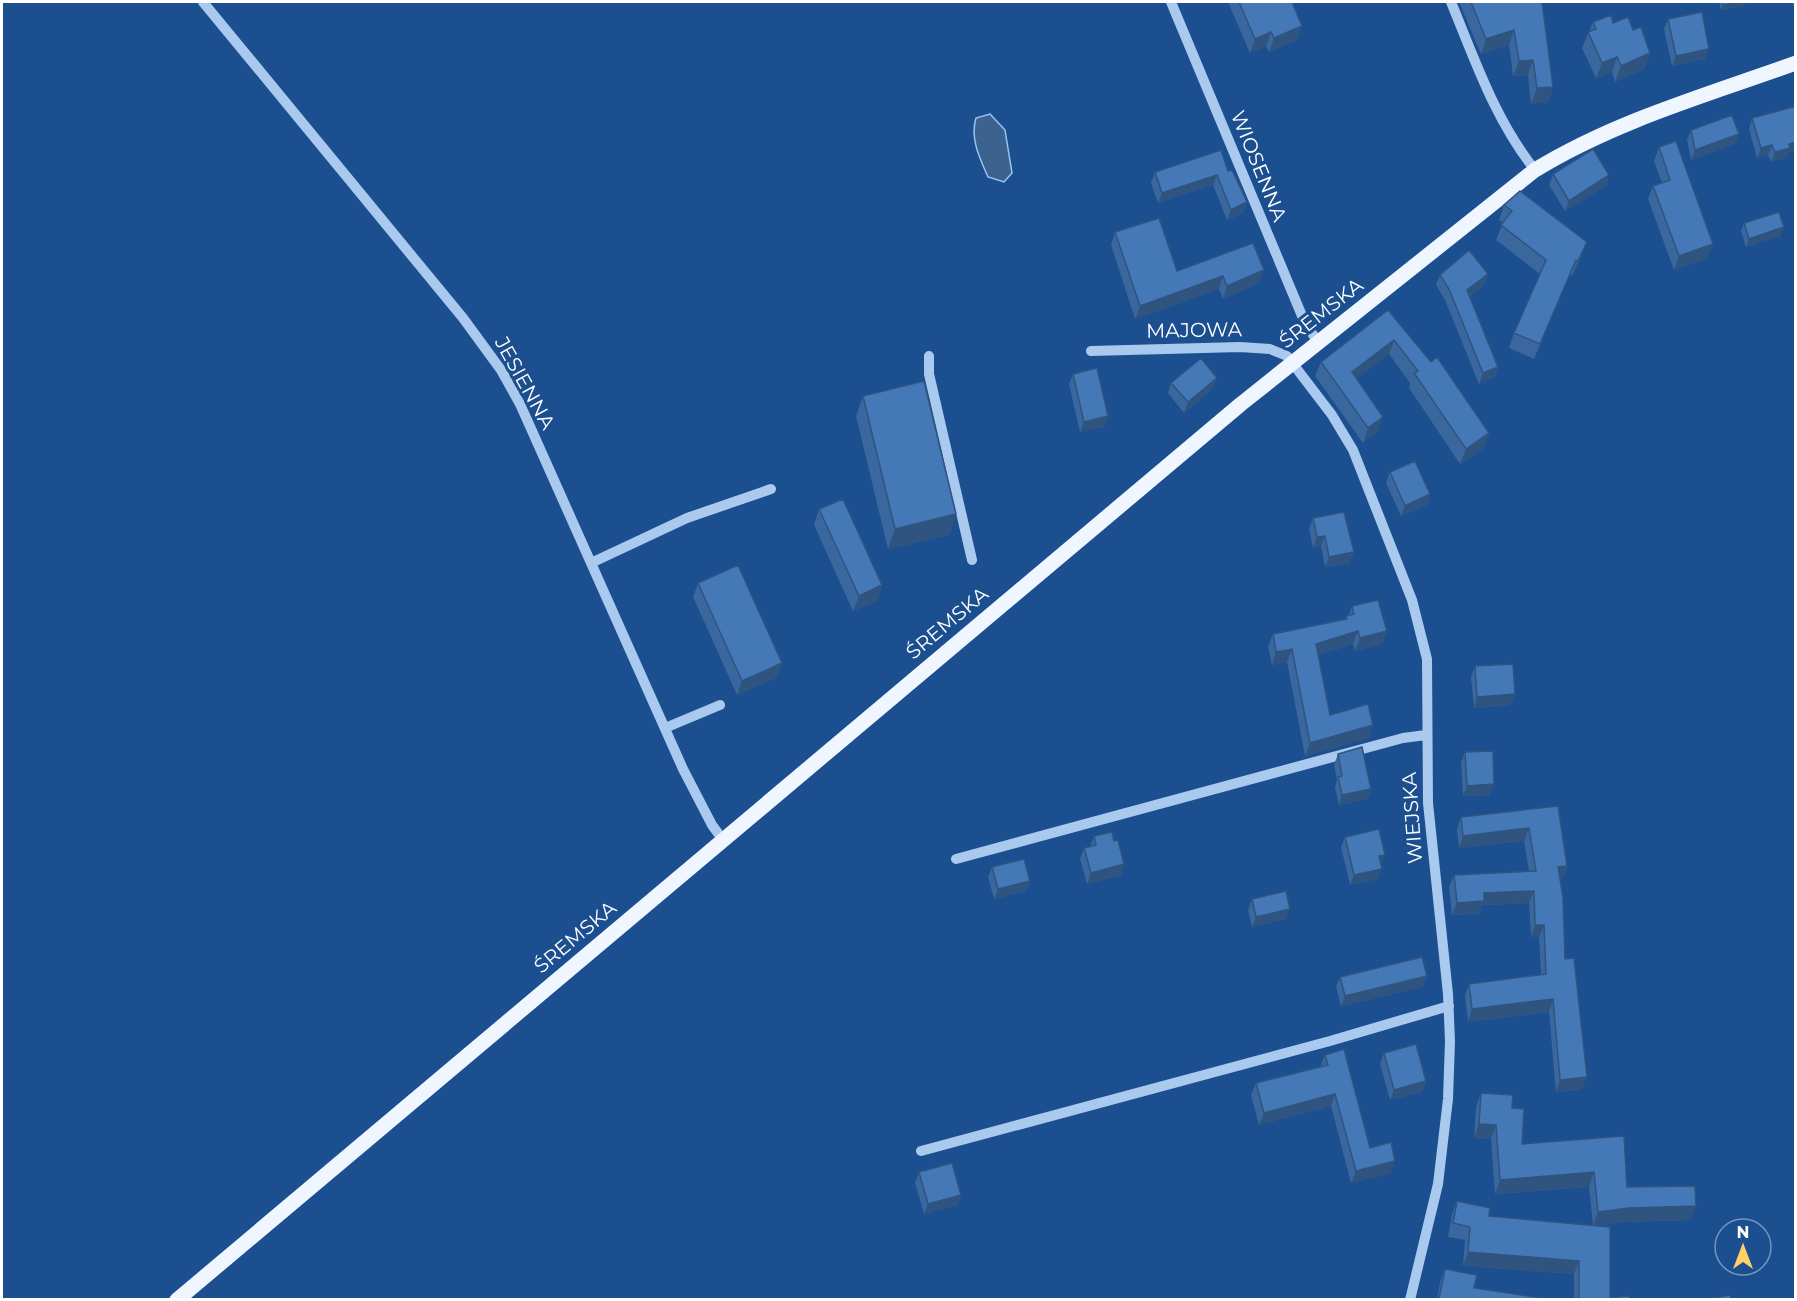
<svg xmlns="http://www.w3.org/2000/svg" width="1797" height="1301" viewBox="0 0 1797 1301" font-family="Montserrat,sans-serif">
<style>
.water{fill:#3c6290;stroke:#9cc4f0;stroke-width:1.5}
.lines{fill:none;stroke-linecap:round;stroke-linejoin:round}
.minor{stroke:#a9c9ee;stroke-width:10}
.major{stroke:#f0f6ff;stroke-width:15}
.wall{fill:#3a679d}
.shaded-wall{fill:#305480}
.building{fill:#4478b7;stroke:#305480;stroke-width:1.5}
.labels{text-anchor:middle;dominant-baseline:central;stroke-width:6;stroke-linejoin:round;paint-order:stroke}
.street-label{font-size:20px;fill:#fff;stroke:#1b4f8f}
</style>
<rect width="100%" height="100%" fill="#1b4f8f"/>
<!-- water -->
<path class="water" d="M990 114 1005 130 1012 173 1004 182 988 177C979 157 970 138 976 118Z"/>
<g class="lines">
<!-- minor -->
<path class="minor" d="M203 2 463 318 501 370 520 404 683 769 712 825 723 840
M1171 2 1305 323 1318 342
M1451 2C1475 60 1495 120 1535 170
M1091 351 1240 347 1270 349 1287 356 1332 415 1353 450 1412 600 1427 659 1428 803 1448 994 1450 1041 1448 1099 1438 1184 1410 1300
M929 356V374L972 560
M591 563 687 518 771 489
M665 728 720 705
M956 859 1403 738 1426 735
M921 1151 1330 1041 1449 1006"/>
<!-- major -->
<path class="major" d="M177 1300 1241 404 1535 170C1615 121 1707 95 1796 63"/>
</g>
<!-- wall -->
<path class="wall" d="M1228 2H1295L1293 6 1297 40 1269 52 1266 46 1250 53Z
M1459 2H1542L1553 87 1548 102 1531 104 1528 75 1513 76 1509 45 1481 54Z
M1719 2H1745L1744 5 1721 10Z
M1792 2H1796V14Z
M1668 19 1705 59 1672 66 1664 29Z
M1593 22 1613 23 1633 30 1650 53 1644 69 1615 82 1612 72 1596 78 1582 48Z
M1752 118 1788 153 1786 158 1771 162 1768 155 1757 158 1749 129Z
M1691 130 1735 144 1691 160 1687 140Z
M1659 147 1708 258 1674 270 1648 199 1653 186 1662 183 1654 161Z
M1228 171 1247 202 1243 213 1227 220 1213 185 1158 203 1151 183 1155 172Z
M1553 174 1609 175 1606 186 1565 211 1549 185Z
M1504 205 1582 256 1572 276 1570 275 1534 359 1509 348 1514 333 1540 274 1496 240 1503 223 1499 220Z
M1744 223 1781 236 1746 247 1741 231Z
M1115 232 1177 271 1264 270 1259 283 1223 299 1219 289 1135 319 1111 245Z
M1488 274 1484 285 1470 296 1498 367 1495 377 1479 384 1445 300 1436 285 1440 275Z
M1388 310 1489 433 1484 448 1460 464 1409 388 1410 383 1389 354 1356 379 1378 431 1363 443 1315 376 1321 362Z
M1073 374 1108 416 1104 427 1080 432 1069 384Z
M1217 378 1213 388 1184 413 1168 393 1171 383Z
M863 396 956 514 949 535 888 549 856 416Z
M1390 472 1430 494 1427 505 1401 516 1386 483Z
M819 509 882 585 877 601 853 611 814 525Z
M1313 518 1350 563 1325 567 1321 546 1313 548 1309 529Z
M698 583 782 663 777 677 737 695 693 597Z
M1352 606 1387 631 1382 644 1355 651 1353 644 1318 655 1330 715 1369 738 1305 756 1287 662 1272 665 1268 647 1273 634 1345 619 1346 616H1348Z
M1475 666 1511 705 1474 708 1471 677Z
M1465 752 1490 795 1463 796 1461 763Z
M1338 754 1371 789 1367 799 1339 805 1335 787 1337 780 1334 765Z
M1558 806 1567 866 1563 878 1560 879 1565 959 1582 1090 1556 1092 1549 1012 1468 1022 1465 996 1469 984 1541 975 1539 937H1531L1529 903 1482 905 1479 914 1452 915 1449 887 1454 875 1529 871 1524 841 1459 848 1457 829 1461 817Z
M1094 836 1114 841 1124 864 1121 875 1087 884 1080 859 1084 848 1090 847Z
M1345 837 1381 865 1378 879 1350 885 1341 847Z
M992 867 1030 881 1026 891 994 899 988 877Z
M1252 899 1290 909 1286 919 1252 927 1248 910Z
M1427 976 1423 987 1341 1006 1336 987 1340 977Z
M1384 1053 1426 1081 1422 1092 1390 1100 1380 1064Z
M1325 1055 1370 1148 1391 1173 1351 1183 1331 1106 1259 1125 1251 1095 1256 1083 1320 1067Z
M1481 1093 1512 1108 1522 1144 1624 1136 1627 1187 1691 1220 1624 1222 1596 1226 1610 1298 1629 1299H1574V1274L1463 1266 1465 1240 1448 1237 1452 1214 1457 1201 1489 1216 1593 1225 1589 1187 1495 1194 1491 1139 1474 1138 1476 1107Z
M919 1172 961 1195 957 1205 924 1214 915 1183Z
M1445 1269 1474 1288 1548 1299H1437L1440 1282Z"/>
<!-- shaded-wall -->
<path class="shaded-wall" d="M1739 2H1745L1744 5 1721 10 1723 5Z
M1302 26 1297 40 1269 52 1274 38Z
M1514 30 1509 45 1481 54 1486 39Z
M1271 32 1266 46 1250 53 1255 39Z
M1709 49 1705 59 1672 66 1676 56Z
M1650 53 1644 69 1615 82 1621 66Z
M1617 57 1612 72 1596 78 1602 63Z
M1533 60 1528 75 1513 76 1519 61Z
M1553 87 1548 102 1531 104 1537 88Z
M1739 134 1735 144 1691 160 1695 150Z
M1796 142V151L1788 153 1786 158 1771 162 1775 152 1789 144Z
M1772 145 1768 155 1757 158 1761 148Z
M1217 175 1213 185 1158 203 1162 193Z
M1609 175 1606 186 1565 211 1569 201Z
M1247 202 1243 213 1227 220 1231 210Z
M1784 227 1781 236 1746 247 1749 239Z
M1587 242 1582 256 1572 276 1578 261Z
M1713 244 1708 258 1674 270 1679 256Z
M1576 260 1570 275 1534 359 1540 344Z
M1264 270 1259 283 1223 299 1227 286Z
M1488 274 1484 285 1464 300 1467 290Z
M1223 276 1219 289 1135 319 1140 306Z
M1394 340 1389 354 1346 387 1352 372Z
M1498 367 1495 377 1479 384 1483 373Z
M1217 378 1213 388 1184 413 1188 402Z
M1108 416 1104 427 1080 432 1084 422Z
M1383 417 1378 431 1363 443 1368 428Z
M1489 433 1484 448 1460 464 1466 449Z
M1430 494 1427 505 1401 516 1405 506Z
M956 514 949 535 888 549 895 529Z
M1325 536 1321 546 1313 548 1317 537Z
M1354 552 1350 563 1325 567 1329 557Z
M882 585 877 601 853 611 859 596Z
M1358 631 1353 644 1311 657 1316 644Z
M1387 631 1382 644 1355 651 1360 638Z
M1292 649 1287 662 1272 665 1276 652Z
M782 663 777 677 737 695 742 681Z
M1515 694 1511 705 1474 708 1477 697Z
M1373 725 1369 738 1305 756 1310 743Z
M1494 784 1490 795 1463 796 1467 786Z
M1371 789 1367 799 1339 805 1342 795Z
M1529 828 1524 841 1459 848 1463 836Z
M1385 855 1381 866 1379 856Z
M1124 864 1121 875 1087 884 1091 873Z
M1567 866 1563 878 1554 879 1558 867Z
M1382 869 1378 879 1350 885 1354 875Z
M1030 881 1026 891 994 899 998 889Z
M1534 891 1529 903 1482 905 1479 914 1452 915 1457 903 1484 893Z
M1290 909 1286 919 1252 927 1256 917Z
M1535 925H1544L1539 937H1531Z
M1427 976 1423 987 1341 1006 1345 996Z
M1553 999 1549 1012 1468 1022 1472 1009Z
M1587 1077 1582 1090 1556 1092 1560 1080Z
M1426 1081 1422 1092 1390 1100 1394 1090Z
M1335 1094 1331 1106 1259 1125 1264 1113Z
M1479 1124 1496 1125 1491 1139 1474 1138Z
M1395 1161 1391 1173 1351 1183 1356 1171Z
M1594 1172 1589 1187 1495 1194 1500 1180Z
M961 1195 957 1205 924 1214 928 1204Z
M1696 1206 1691 1220 1624 1222 1593 1226 1598 1212 1629 1208Z
M1468 1252 1579 1261 1574 1274 1463 1266Z"/>
<!-- building -->
<path class="building" d="M1239 2H1292L1302 26 1274 38 1271 32 1255 39Z
M1471 2H1542L1553 87 1537 88 1533 60 1519 61 1514 30 1486 39Z
M1722 2H1739L1723 5Z
M1702 12 1709 49 1676 56 1668 19Z
M1611 15 1613 23 1628 17 1633 30 1641 27 1650 53 1621 66 1617 57 1602 63 1588 32 1596 29 1593 22Z
M1796 106V142L1789 144 1790 148 1775 152 1772 145 1761 148 1752 118Z
M1732 115 1739 134 1695 150 1691 130Z
M1676 141 1713 244 1679 256 1653 186 1670 180 1659 147Z
M1593 149 1609 175 1569 201 1553 174Z
M1221 150 1228 171 1232 170 1247 202 1231 210 1217 175 1162 193 1155 172Z
M1520 191 1587 242 1578 261 1576 260 1540 344 1514 333 1546 260 1501 225 1512 211 1504 205Z
M1779 212 1784 227 1749 239 1744 223Z
M1159 218 1177 271 1253 243 1264 270 1227 286 1223 276 1140 306 1115 232Z
M1469 250 1488 274 1467 290 1498 367 1483 373 1449 289 1440 275Z
M1388 310 1431 362 1437 357 1489 433 1466 449 1414 373 1418 371 1394 340 1352 372 1383 417 1368 428 1321 362Z
M1201 358 1217 378 1188 402 1171 383Z
M1097 368 1108 416 1084 422 1073 374Z
M924 381 956 514 895 529 863 396Z
M1415 461 1430 494 1405 506 1390 472Z
M843 499 882 585 859 596 819 509Z
M1344 512 1354 552 1329 557 1325 536 1317 537 1313 518Z
M738 565 782 663 742 681 698 583Z
M1378 600 1387 631 1360 638 1358 631 1316 644 1330 715 1368 704 1373 725 1310 743 1292 649 1276 652 1273 634 1347 619 1346 616 1354 614 1352 606Z
M1513 664 1515 694 1477 697 1475 666Z
M1362 747 1371 789 1342 795 1338 777 1342 776 1338 754Z
M1493 751 1494 784 1467 786 1465 752Z
M1558 806 1567 866 1558 867 1563 897 1565 959 1574 958 1587 1077 1560 1080 1553 999 1472 1009 1469 984 1546 974 1544 925H1535L1534 891 1484 893V901L1457 903 1454 875 1536 871 1529 828 1463 836 1461 817Z
M1379 829 1385 855 1379 856 1382 869 1354 875 1345 837Z
M1112 832 1114 841 1118 840 1124 864 1091 873 1084 848 1096 845 1094 836Z
M1024 859 1030 881 998 889 992 867Z
M1286 891 1290 909 1256 917 1252 899Z
M1422 957 1427 976 1345 996 1340 977Z
M1416 1044 1426 1081 1394 1090 1384 1053Z
M1344 1049 1370 1148 1391 1142 1395 1161 1356 1171 1335 1094 1264 1113 1256 1083 1328 1065 1325 1055Z
M1481 1093 1513 1095 1512 1108 1524 1109 1522 1144 1624 1136 1627 1187 1695 1186 1696 1206 1629 1208 1598 1212 1594 1172 1500 1180 1496 1125 1479 1124Z
M952 1163 961 1195 928 1204 919 1172Z
M1457 1201 1490 1208 1489 1216 1610 1227V1298L1629 1296V1299H1579V1261L1468 1252 1470 1227 1453 1223Z
M1445 1269 1477 1275 1474 1288 1548 1299H1439Z
M1730 1295 1731 1299H1709Z"/>
<g class="labels">
<!-- street labels -->
<g class="street-label">
<text transform="translate(1259 166) rotate(68)">WIOSENNA</text>
<text transform="translate(1321 313) rotate(-38)">ŚREMSKA</text>
<text transform="translate(1194 330) rotate(-1)">MAJOWA</text>
<text transform="translate(525 383) rotate(61)">JESIENNA</text>
<text transform="translate(947 623) rotate(-40)">ŚREMSKA</text>
<text transform="translate(1412 818) rotate(-94)">WIEJSKA</text>
<text transform="translate(575 937) rotate(-40)">ŚREMSKA</text>
</g>
</g>
<!-- border -->
<rect width="1797" height="1301" fill="none" stroke="#ffffff" stroke-width="6"/>
<!-- north arrow -->
<g transform="translate(1743 1247)"><circle r="28" fill="#1b4f8f" stroke="#7695bc" stroke-width="1.5"/>
<path d="M0-4.5L10 22L0 15L-10 22Z" fill="#ffd166"/>
<text y="-9" font-size="16" font-weight="bold" text-anchor="middle" fill="#ffffff">N</text>
</g>
</svg>
